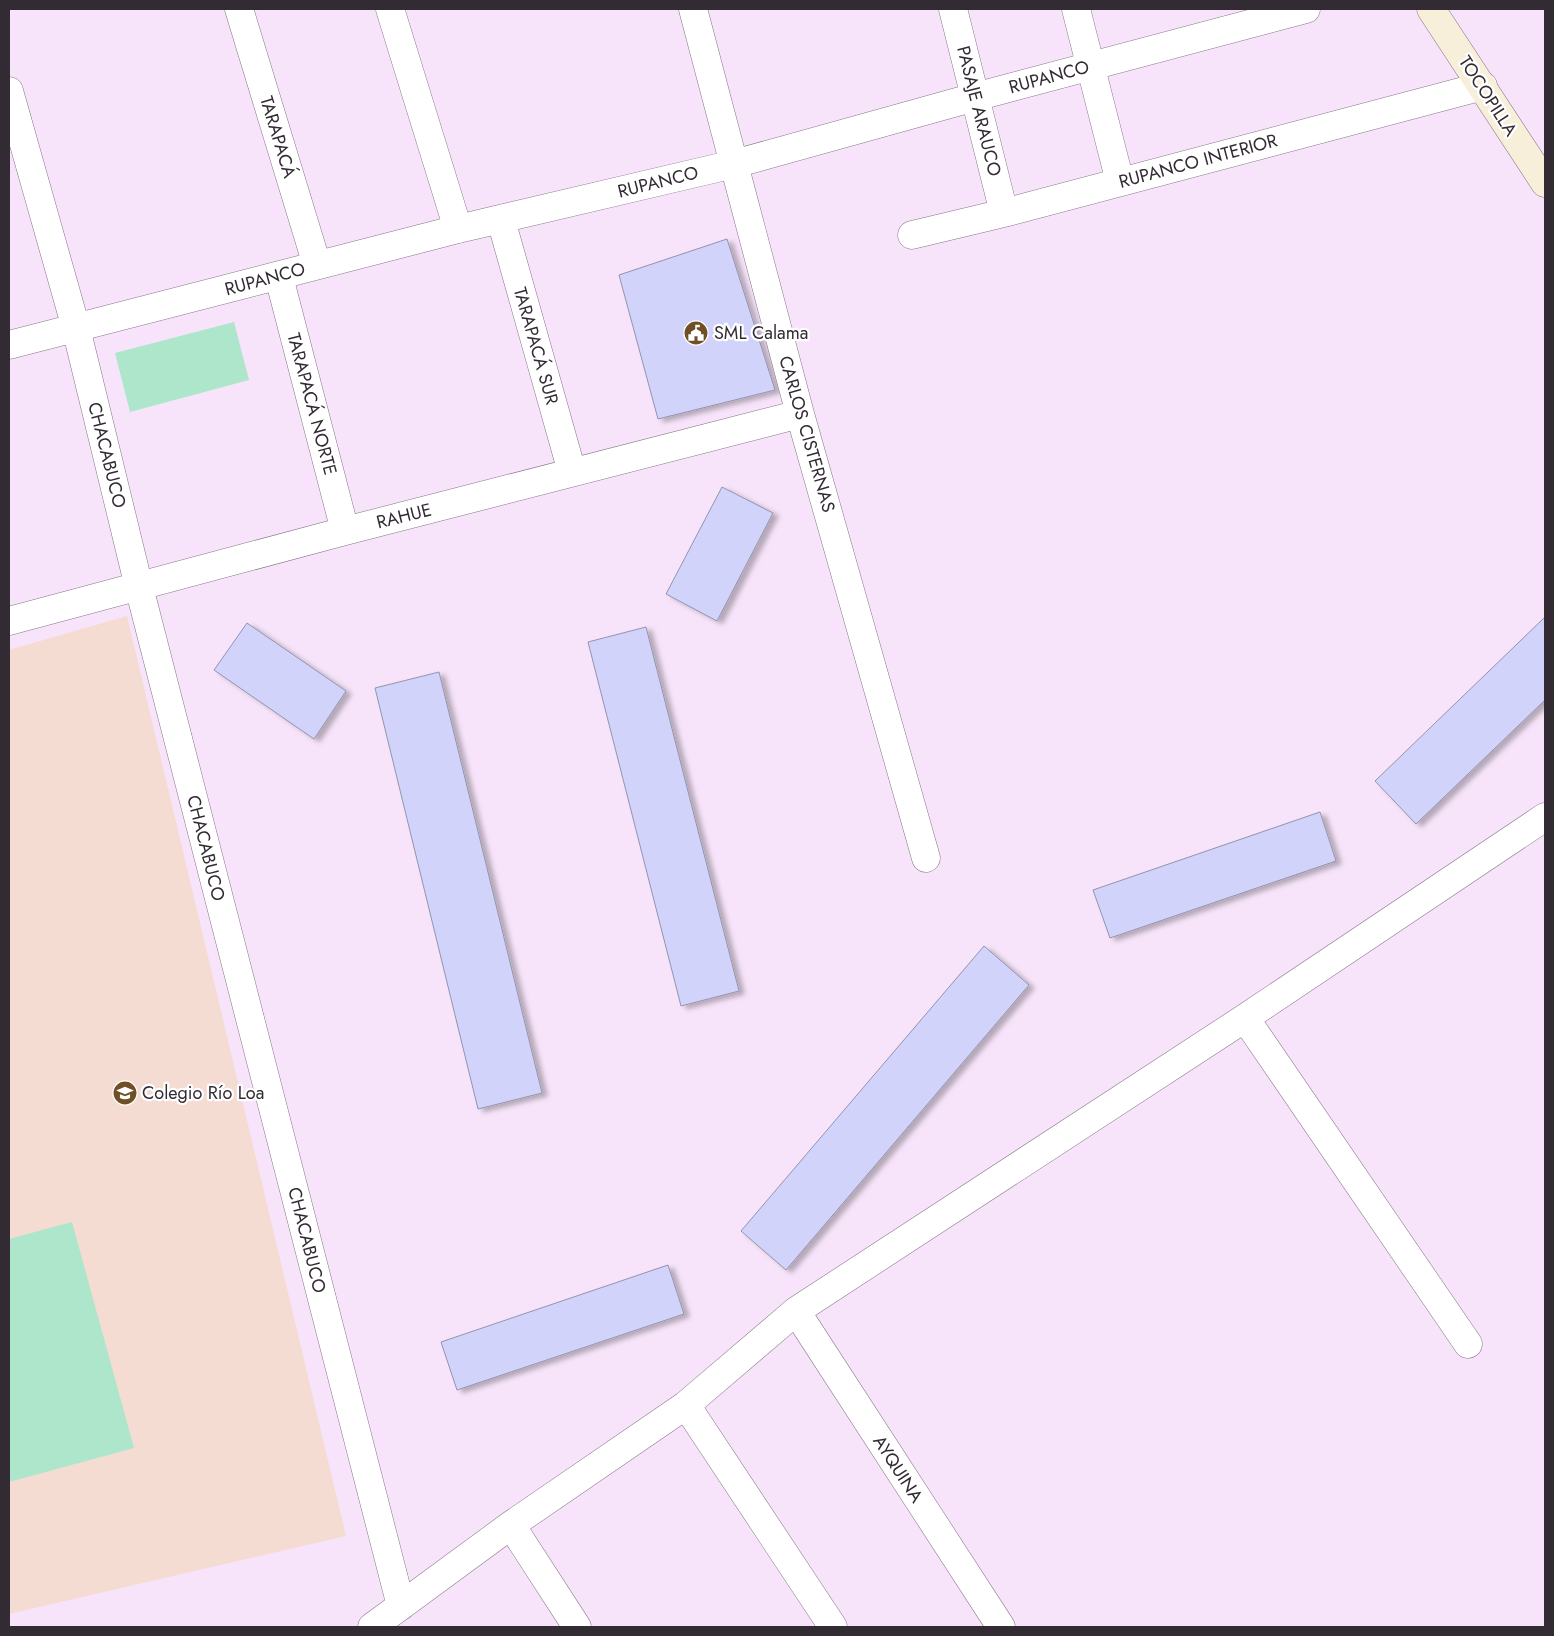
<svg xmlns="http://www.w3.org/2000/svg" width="1554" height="1636" viewBox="0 0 1554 1636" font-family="Jost,sans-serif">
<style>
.education{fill:#f4dcd2}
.green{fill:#ade6cb}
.building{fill:#d1d3fb;stroke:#9394ac;filter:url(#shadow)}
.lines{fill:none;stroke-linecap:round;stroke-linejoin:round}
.street-casing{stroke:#877689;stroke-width:29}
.secondary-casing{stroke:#877689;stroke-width:29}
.street{stroke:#fff;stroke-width:28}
.secondary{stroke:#f8efda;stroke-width:28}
.labels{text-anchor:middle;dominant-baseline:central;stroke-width:4.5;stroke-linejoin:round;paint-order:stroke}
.street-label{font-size:18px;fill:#322b33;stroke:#fff}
.poi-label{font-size:18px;fill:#322b33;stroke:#fff;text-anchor:start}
</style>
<defs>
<filter id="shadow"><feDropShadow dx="5.5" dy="3" stdDeviation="2.5" flood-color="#0004"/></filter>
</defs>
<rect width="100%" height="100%" fill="#f7e4fa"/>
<!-- education -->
<path class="education" d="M127 616 346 1536 9 1614V650Z"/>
<!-- green -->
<path class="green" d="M234 322 249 380 130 412 115 353Z
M72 1222 134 1448 9 1482V1239Z"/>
<!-- building -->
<path class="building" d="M727 239 775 390 658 419 619 275Z
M722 487 773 513 717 621 666 594Z
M1545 617V700L1416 824 1375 781Z
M247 623 346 691 314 739 214 670Z
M646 627 739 991 681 1006 588 642Z
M439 672 542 1093 478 1109 375 688Z
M1320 812 1336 861 1110 938 1093 890Z
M984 946 1029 985 786 1270 741 1231Z
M668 1265 684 1314 457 1390 441 1342Z"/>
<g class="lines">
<defs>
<path id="street" d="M239 9 317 265
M390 9 458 229
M693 9 800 414 926 858
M953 9 1004 213
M1076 9 1120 182
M9 91 76 328 139 587 401 1606
M501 220 572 472
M912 235 1004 213 1483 86
M279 277 345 531
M9 345 458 229 734 164 975 97 1306 9
M9 621 345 531 800 414
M1245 1018 1468 1344
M796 1311 1001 1627
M686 1405 833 1627
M511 1525 577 1627
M372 1627 511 1525 686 1405 796 1311 1245 1018 1545 817"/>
<path id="secondary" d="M1431 9 1545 183"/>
</defs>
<!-- street casing -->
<use href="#street" class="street-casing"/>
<!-- secondary casing -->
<use href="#secondary" class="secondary-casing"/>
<!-- street -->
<use href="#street" class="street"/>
<!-- secondary -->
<use href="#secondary" class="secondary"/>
</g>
<!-- icons -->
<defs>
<symbol id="civic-disc" viewBox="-11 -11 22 22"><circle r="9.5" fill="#704e26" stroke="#fff"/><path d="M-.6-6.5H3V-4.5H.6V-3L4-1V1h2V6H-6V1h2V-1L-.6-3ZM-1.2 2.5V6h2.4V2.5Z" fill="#fff"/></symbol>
<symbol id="school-disc" viewBox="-11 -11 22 22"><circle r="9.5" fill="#704e26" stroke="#fff"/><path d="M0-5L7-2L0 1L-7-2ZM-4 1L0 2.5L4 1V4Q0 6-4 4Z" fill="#fff"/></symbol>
</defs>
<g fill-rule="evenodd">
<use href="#civic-disc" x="682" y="319" width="28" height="28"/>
<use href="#school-disc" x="111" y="1079" width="28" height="28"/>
</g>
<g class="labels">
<!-- street labels -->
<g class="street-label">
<text transform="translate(1049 77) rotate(-15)">RUPANCO</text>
<text transform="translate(1488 96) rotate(57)">TOCOPILLA</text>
<text transform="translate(979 111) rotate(76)">PASAJE ARAUCO</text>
<text transform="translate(278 137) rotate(73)">TARAPACÁ</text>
<text transform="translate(1198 161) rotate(-15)">RUPANCO INTERIOR</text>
<text transform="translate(658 182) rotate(-14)">RUPANCO</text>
<text transform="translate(265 279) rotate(-15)">RUPANCO</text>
<text transform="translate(536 346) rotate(74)">TARAPACÁ SUR</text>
<text transform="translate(312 404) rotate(75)">TARAPACÁ NORTE</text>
<text transform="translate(807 434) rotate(74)">CARLOS CISTERNAS</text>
<text transform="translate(107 455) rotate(76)">CHACABUCO</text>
<text transform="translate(404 516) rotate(-14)">RAHUE</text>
<text transform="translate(206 848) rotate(76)">CHACABUCO</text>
<text transform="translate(307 1240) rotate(76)">CHACABUCO</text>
<text transform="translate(898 1469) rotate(57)">AYQUINA</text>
</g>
<!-- poi labels -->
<g class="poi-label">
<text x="714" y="333">SML Calama</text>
<text x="142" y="1093">Colegio Río Loa</text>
</g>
</g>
<!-- border -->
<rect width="1554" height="1636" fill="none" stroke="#322b33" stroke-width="20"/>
</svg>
